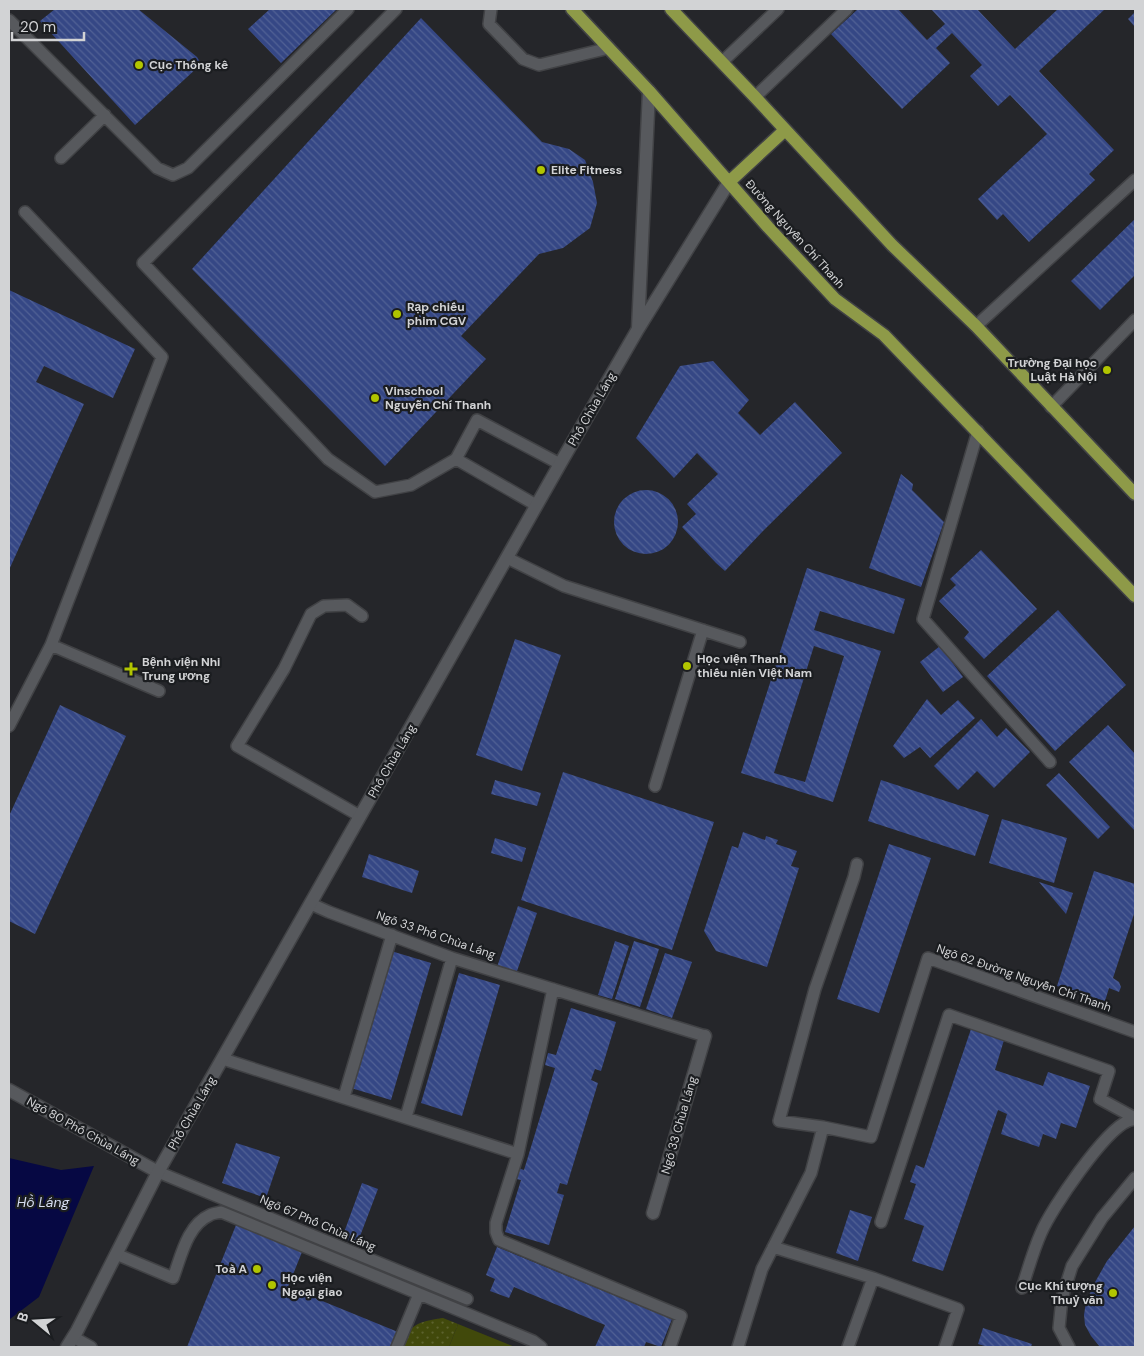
<svg xmlns="http://www.w3.org/2000/svg" width="1144" height="1356" viewBox="0 0 1144 1356" font-family="'DM Sans',sans-serif">
<style>
.grass{fill:url(#grass-dots)}
.green{fill:#41490b}
.water{fill:#060843}
.building{fill:url(#building-back-hatch);fill-rule:evenodd}
.lines{fill:none;stroke-linecap:round;stroke-linejoin:round}
.service-casing{stroke:#414245;stroke-width:14}
.minor-casing{stroke:#414245;stroke-width:15}
.tertiary-casing{stroke:#414245;stroke-width:15}
.primary-casing{stroke:#414245;stroke-width:15}
.service{stroke:#57595d;stroke-width:11}
.minor{stroke:#57595d;stroke-width:12}
.tertiary{stroke:#57595d;stroke-width:12}
.primary{stroke:#8e9a48;stroke-width:12}
.poi-dot{fill:#b1c500;stroke:#1b1d20;stroke-width:2}
.labels{text-anchor:middle;dominant-baseline:central;stroke-width:4.5;stroke-linejoin:round;paint-order:stroke}
.poi-label{font-size:12px;font-weight:bold;fill:#d2d3d5;stroke:#1b1d20;text-anchor:start}
.street-label{font-size:12px;fill:#d2d3d5;stroke:#1b1d20}
.water-label{font-size:14px;font-style:italic;fill:#d5dcf0;stroke:#1b1d20}
</style>
<defs>
<pattern id="grass-dots" width="8" height="8" patternUnits="userSpaceOnUse" patternTransform="scale(1.25)"><rect width="8" height="8" fill="#41490b"/><path d="M2 2h.1M6 6h.1" fill="none" stroke="#5c622e" stroke-width="1.8" stroke-linecap="round"/></pattern>
<pattern id="building-back-hatch" width="6" height="6" patternUnits="userSpaceOnUse" patternTransform="scale(1.25)"><rect width="6" height="6" fill="#354785"/><path d="M-1 5l2 2M0 0l6 6M5-1l2 2" fill="none" stroke="#516195"/></pattern>
</defs>
<rect width="100%" height="100%" fill="#25262a"/>
<!-- grass -->
<path class="grass" d="M443 1318 458 1324 449 1347H403C405 1342 406 1336 409 1332 416 1321 431 1320 443 1318Z"/>
<!-- green -->
<path class="green" d="M458 1324 515 1347H449Z"/>
<!-- water -->
<path class="water" d="M9 1158 61 1170 94 1166 39 1297 10 1319 9 1318Z"/>
<!-- building -->
<path class="building" d="M55 9H138L197 57 200 62 198 67 135 125 40 21Z
M270 9H337L281 63 248 29Z
M858 9H898L927 40 945 24 931 9H977L1015 49 1058 9H1105L1039 71 1114 150 1089 174 1095 180 1029 242 1003 214 997 220 978 199 1047 134 1010 95 998 106 970 76 982 65 952 33 936 48 950 63 902 109 831 34Z
M1135 12V27L1128 19Z
M421 18 542 142 569 149 585 160 593 182 597 203 590 228 563 248 539 254 461 336 486 359 385 466 192 269Z
M1135 219V275L1100 310 1071 281Z
M9 290 135 349 113 398 44 366 36 382 84 404 9 570Z
M713 361 749 400 738 413 760 435 795 402 842 453 763 531 725 571 716 563 682 527 696 514 687 504 718 474 697 453 674 478 636 438 680 366Z
M901 474 913 484 912 490 944 522 921 587 869 568Z
M614 522a32 32 0 1 1 64 0a32 32 0 1 1-64 0Z
M981 550 1037 609 984 659 964 638 969 632 939 601 956 585 950 579Z
M807 568 905 599 894 634 820 611 814 630 881 651 833 802 741 773ZM814 646 844 656 805 782 774 773Z
M1058 610 1126 685 1055 751 987 676Z
M515 639 561 655 522 771 476 755Z
M940 646 963 677 943 692 920 662Z
M927 699 941 715 958 700 975 718 930 758 920 747 904 758 893 746Z
M60 705 126 736 35 934 9 921V816Z
M981 719 997 737 1006 728 1030 752 994 788 977 771 958 790 934 766Z
M1108 725 1135 754V831L1069 762Z
M563 772 714 822 672 950 521 900Z
M1059 773 1110 827 1098 839 1046 785Z
M495 780 541 793 537 806 491 794Z
M881 780 989 815 975 856 868 821Z
M1002 819 1067 838 1054 883 989 863Z
M743 832 765 840 766 836 778 840 776 844 797 851 791 866 799 868 767 967 716 951 704 931 732 846 738 848Z
M495 838 526 848 522 862 491 853Z
M889 844 931 858 879 1013 837 999Z
M369 854 419 871 412 893 362 877Z
M1094 871 1135 884V911L1113 978 1119 982 1121 987 1119 992 1109 988 1105 1001 1057 986Z
M1039 882 1073 893 1066 914Z
M518 906 537 913 516 974 497 967Z
M615 941 629 946 612 999 598 995Z
M634 941 659 949 640 1007 615 999Z
M391 951 431 963 391 1100 351 1088Z
M665 953 692 962 672 1018 646 1009Z
M459 973 500 985 462 1116 421 1103Z
M571 1008 616 1022 601 1071 595 1069 591 1080 598 1083 567 1185 560 1183 557 1193 564 1195 549 1245 505 1232 521 1180 512 1178 515 1167 524 1170 555 1068 545 1065 548 1053 556 1055Z
M971 1029 1004 1040 995 1070 1043 1086 1048 1072 1090 1086 1076 1128 1061 1123 1056 1139 1043 1134 1039 1147 1001 1134 1007 1114 998 1110 943 1271 912 1261 924 1226 904 1219 916 1184 910 1182 916 1165 924 1168Z
M236 1143 280 1157 266 1198 222 1183Z
M362 1183 378 1189 357 1244 342 1238Z
M850 1210 872 1217 858 1261 836 1253Z
M236 1225 302 1252 288 1287 398 1332 392 1347H187Z
M1135 1226V1347H1100L1091 1336 1085 1325 1084 1315 1086 1302 1094 1284 1107 1261Z
M497 1247 672 1319 661 1347 646 1342 644 1347H595L605 1325 514 1287 509 1298 490 1291 495 1279 486 1275Z
M983 1328 1032 1344 1031 1347H988L978 1344Z"/>
<g class="lines">
<defs>
<path id="service" d="M396 9 143 263 328 459 375 492 411 485 456 459 477 420 560 464
M491 9 489 24 523 59 539 65 609 48
M9 20 157 168 173 175 188 168 348 9
M722 62 778 9
M755 97 847 9
M61 158 105 115
M976 326 1135 180
M1051 407 1135 320
M978 431 923 619 1050 762
M456 459 536 505
M507 558 564 586 740 642
M51 645 159 691
M9 726 51 645 162 357 25 212
M655 786 703 630
M360 816 237 746 284 669 311 614 324 606 347 605 362 616
M311 904 329 912 452 958 705 1036
M223 1059 518 1154 553 989
M344 1097 392 935
M406 1117 452 958
M823 1127 871 1137 928 958 1135 1032
M518 1154 496 1223V1232L499 1240 681 1316 670 1347
M158 1172 467 1299
M881 1222 949 1015 1109 1071 1100 1099 1135 1118
M773 1247 873 1278 958 1309 945 1347
M116 1254 173 1278C181 1257 187 1225 210 1215 213 1213 218 1213 221 1212L533 1341 541 1347
M1022 1288C1028 1270 1033 1251 1041 1233 1051 1209 1104 1131 1128 1121 1130 1120 1133 1120 1135 1119
M73 1337 91 1347
M397 1347 419 1294
M738 1347 762 1269 811 1173 823 1127 779 1121 815 989 854 877 857 864
M848 1347 873 1278
M1069 1347 1059 1328 1062 1298 1072 1266 1102 1218 1135 1178"/>
<path id="minor" d="M9 1090 158 1172
M653 1213 705 1036"/>
<path id="tertiary" d="M638 328 649 91
M67 1347 77 1331 158 1172 560 464 638 329 729 182"/>
<path id="primary" d="M572 9 649 91 768 227 835 299 884 335 1135 596
M671 9 755 97 892 245 976 326 1135 494
M729 182 785 130"/>
</defs>
<!-- service casing -->
<use href="#service" class="service-casing"/>
<!-- minor casing -->
<use href="#minor" class="minor-casing"/>
<!-- tertiary casing -->
<use href="#tertiary" class="tertiary-casing"/>
<!-- primary casing -->
<use href="#primary" class="primary-casing"/>
<!-- service -->
<use href="#service" class="service"/>
<!-- minor -->
<use href="#minor" class="minor"/>
<!-- tertiary -->
<use href="#tertiary" class="tertiary"/>
<!-- primary -->
<use href="#primary" class="primary"/>
</g>
<!-- markers -->
<g class="poi-dot">
<circle cx="139" cy="65" r="5"/>
<circle cx="541" cy="170" r="5"/>
<circle cx="397" cy="314" r="5"/>
<circle cx="1107" cy="370" r="5"/>
<circle cx="375" cy="398" r="5"/>
<circle cx="687" cy="666" r="5"/>
<path d="M128.5 661.5h5v5h5v5h-5v5h-5v-5h-5v-5h5z"/>
<circle cx="257" cy="1269" r="5"/>
<circle cx="272" cy="1285" r="5"/>
<circle cx="1113" cy="1293" r="5"/>
</g>
<g class="labels">
<!-- poi labels -->
<g class="poi-label">
<text x="149" y="65">Cục Thống kê</text>
<text x="551" y="170">Elite Fitness</text>
<text x="407" y="307">Rạp chiếu<tspan x="407" dy="14">phim CGV</tspan></text>
<text x="1097" y="363" text-anchor="end">Trường Đại học<tspan x="1097" dy="14">Luật Hà Nội</tspan></text>
<text x="385" y="391">Vinschool<tspan x="385" dy="14">Nguyễn Chí Thanh</tspan></text>
<text x="697" y="659">Học viện Thanh<tspan x="697" dy="14">thiếu niên Việt Nam</tspan></text>
<text x="142" y="662">Bệnh viện Nhi<tspan x="142" dy="14">Trung ương</tspan></text>
<text x="247" y="1269" text-anchor="end">Toà A</text>
<text x="282" y="1278">Học viện<tspan x="282" dy="14">Ngoại giao</tspan></text>
<text x="1103" y="1286" text-anchor="end">Cục Khí tượng<tspan x="1103" dy="14">Thuỷ văn</tspan></text>
</g>
<!-- street labels -->
<g class="street-label">
<text transform="translate(795 234) rotate(48)">Đường Nguyễn Chí Thanh</text>
<text transform="translate(592 409) rotate(-60)">Phố Chùa Láng</text>
<text transform="translate(392 761) rotate(-60)">Phố Chùa Láng</text>
<text transform="translate(436 935) rotate(19)">Ngõ 33 Phố Chùa Láng</text>
<text transform="translate(1024 978) rotate(19)">Ngõ 62 Đường Nguyễn Chí Thanh</text>
<text transform="translate(192 1113) rotate(-60)">Phố Chùa Láng</text>
<text transform="translate(679 1125) rotate(-74)">Ngõ 33 Chùa Láng</text>
<text transform="translate(83 1131) rotate(29)">Ngõ 80 Phố Chùa Láng</text>
<text transform="translate(318 1223) rotate(23)">Ngõ 67 Phố Chùa Láng</text>
</g>
<!-- water labels -->
<g class="water-label">
<text x="43" y="1202">Hồ Láng</text>
</g>
</g>
<!-- border -->
<rect width="1144" height="1356" fill="none" stroke="#d2d3d5" stroke-width="20"/>
<!-- north arrow -->
<g transform="translate(35 1321) rotate(288)" stroke="#1b1d20" stroke-width="4" paint-order="stroke">
<path d="M0-4L9 19L0 12L-9 19Z" fill="#d2d3d5"/>
<text y="-8" font-size="14" font-weight="bold" text-anchor="middle" fill="#d2d3d5">B</text>
</g>
<!-- scale -->
<path d="M12 32v8h72v-8" fill="none" stroke="#d2d3d5" stroke-width="2.5"/>
<text x="20" y="32" font-size="15" fill="#d2d3d5" stroke="#1b1d20" stroke-width="4" paint-order="stroke">20 m</text>
</svg>
